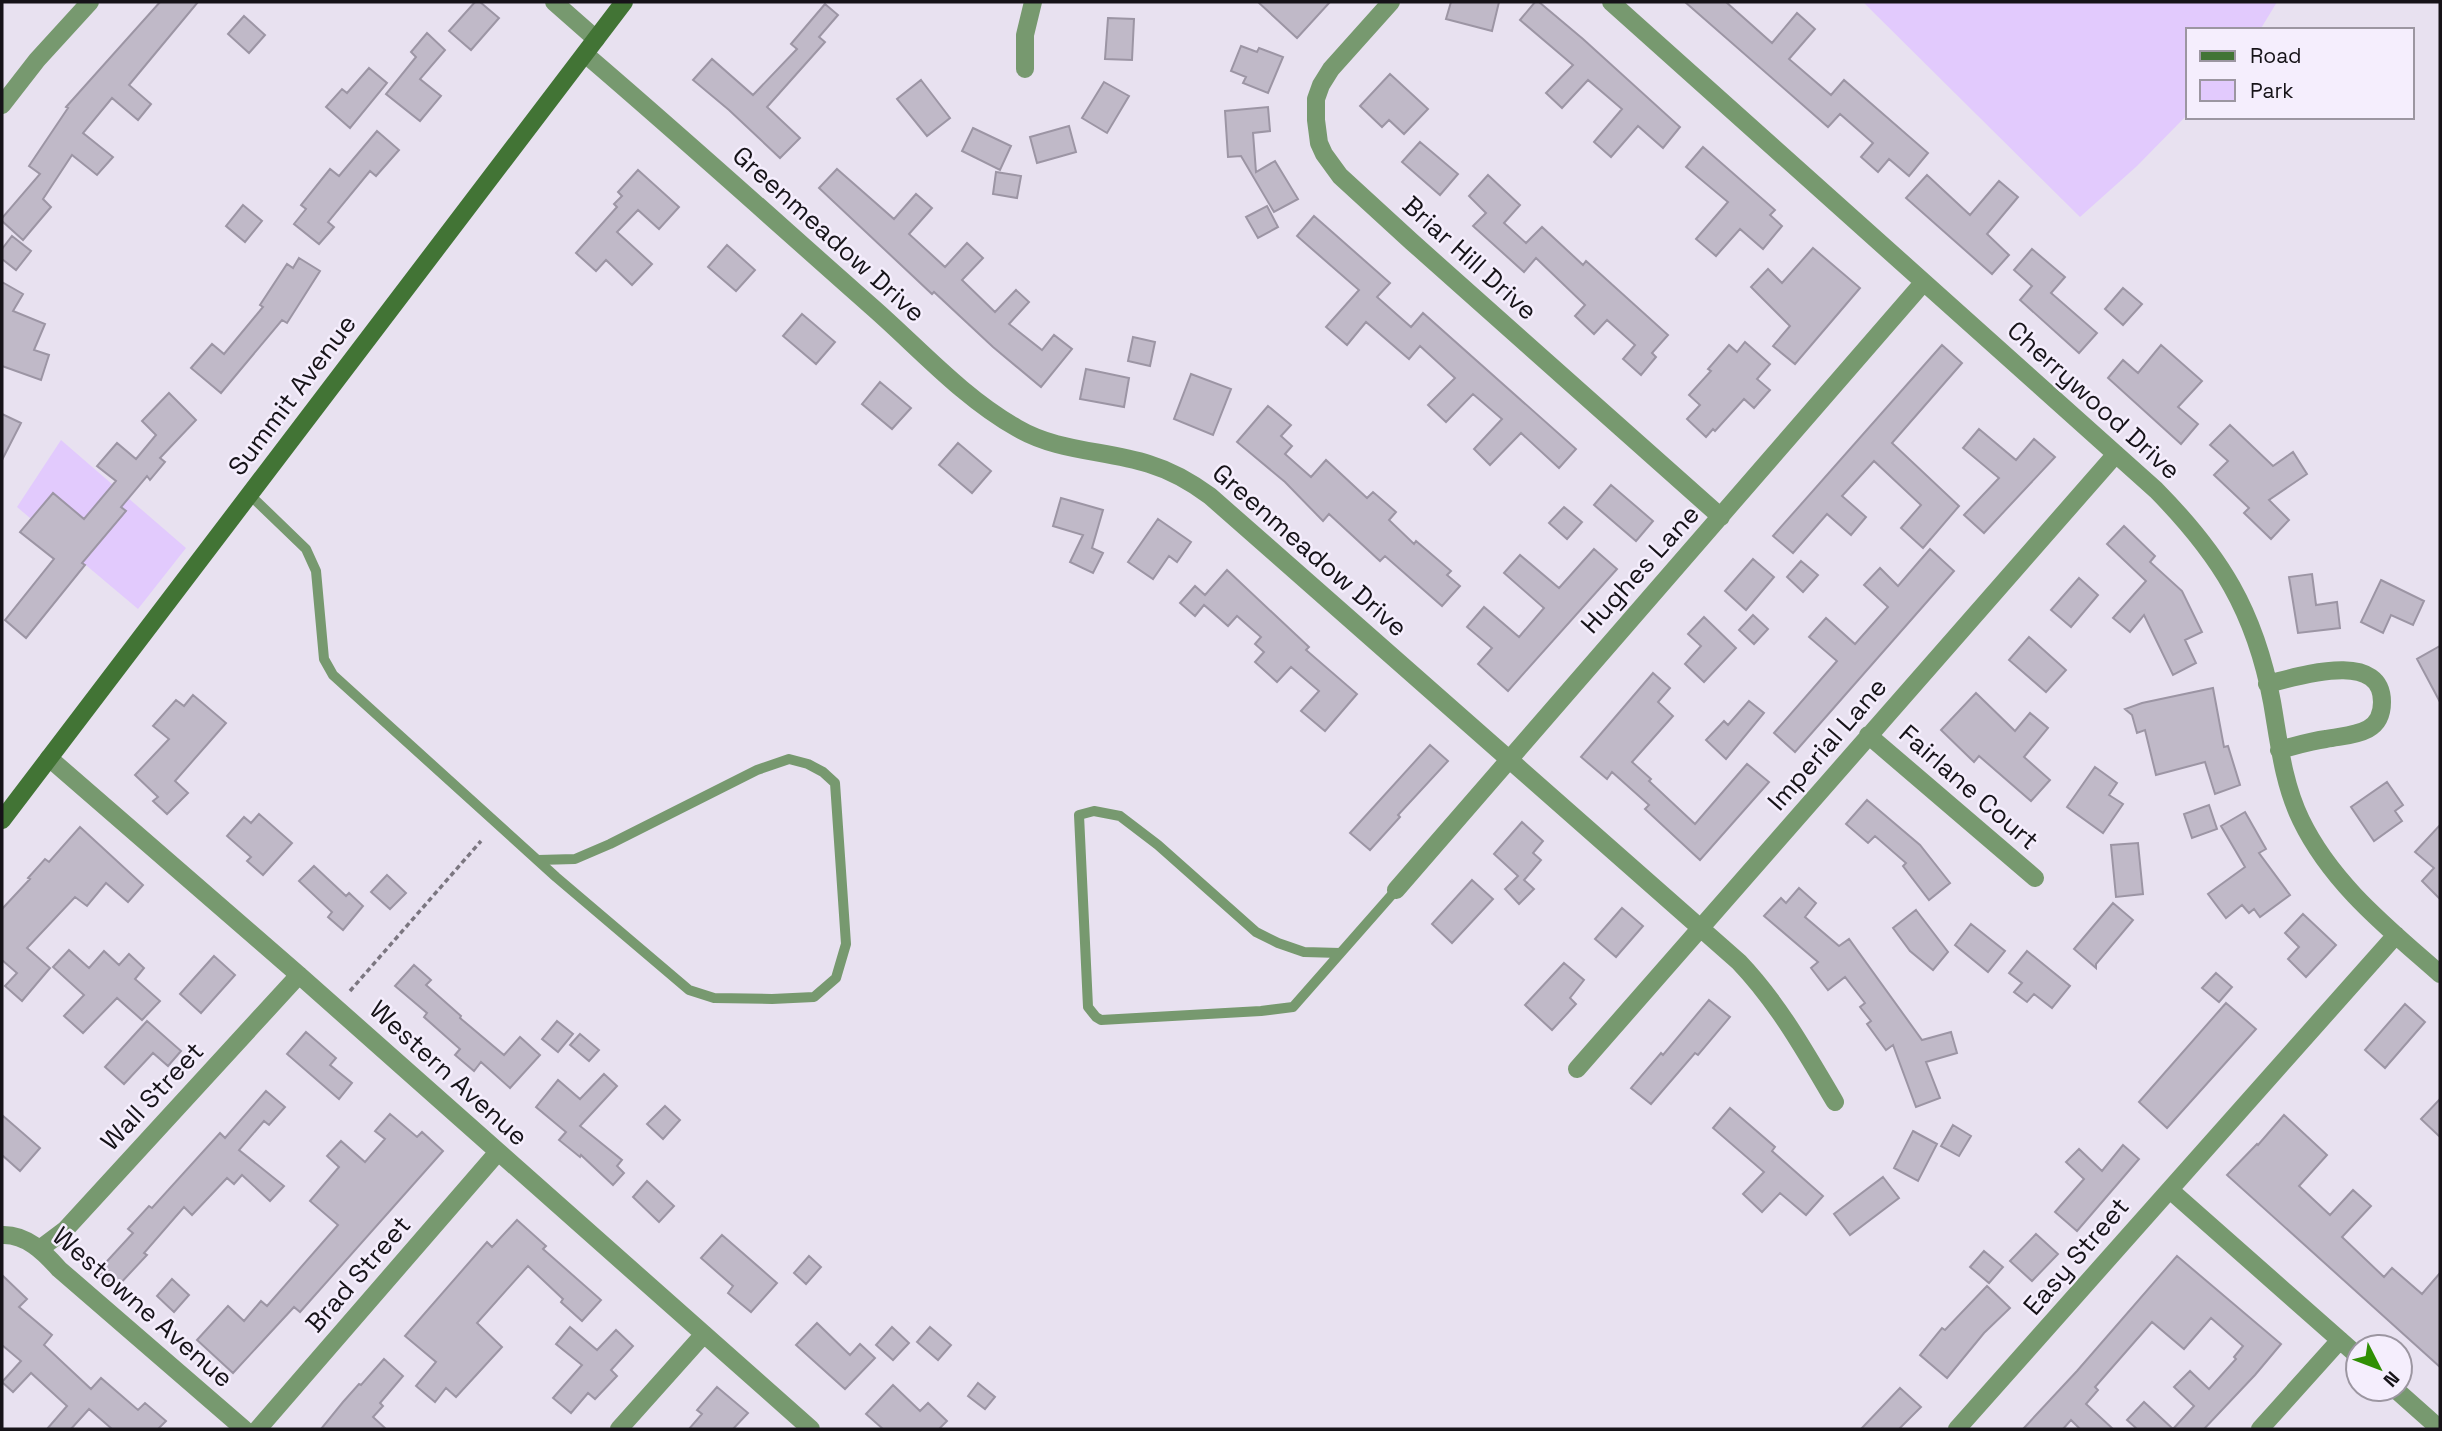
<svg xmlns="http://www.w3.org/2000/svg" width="2442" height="1431" viewBox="0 0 2442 1431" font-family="'Space Grotesk',sans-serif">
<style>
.green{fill:#e2cafd}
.building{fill:#c0b9c8;stroke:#9c95a4;stroke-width:2}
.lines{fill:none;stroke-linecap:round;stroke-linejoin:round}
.path{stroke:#7b7680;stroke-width:3.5;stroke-dasharray:5 3.5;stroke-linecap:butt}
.service{stroke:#77996f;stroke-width:10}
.minor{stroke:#77996f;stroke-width:18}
.secondary{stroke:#427435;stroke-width:18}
.labels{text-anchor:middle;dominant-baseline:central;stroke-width:5;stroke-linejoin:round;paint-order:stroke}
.street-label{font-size:26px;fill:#161318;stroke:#f5eefd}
</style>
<rect width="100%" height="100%" fill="#e8e1f0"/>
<!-- green -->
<path class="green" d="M1863 2H2277L2260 30H2188V114L2137 166 2080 217Z
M61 440 186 548 138 609 17 507Z"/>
<!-- building -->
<path class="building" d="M160 2H198L129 85 151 104 138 120 112 98 83 133 113 157 97 175 72 155 43 199 51 207 23 240 2 221V218L40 174 29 166 68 108 66 107Z
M475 2H480L499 18 471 50 449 31Z
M1258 2H1330L1297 38Z
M1451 2H1499L1492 31 1446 19Z
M1535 2H1539L1583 39 1680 127 1663 148 1638 126 1611 157 1594 142 1622 109 1588 80 1562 108 1546 93 1573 65 1520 20Z
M1685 2H1726L1772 43 1797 13 1815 29 1789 59 1831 95 1844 80 1928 153 1909 176 1889 159 1878 172 1861 157 1873 143 1840 114 1828 127Z
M825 4 838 15 819 37 825 42 767 107 800 138 780 158 729 110 693 80 712 59 753 95 797 49 791 44Z
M244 16 265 35 249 53 228 34Z
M1108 18 1134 19 1132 60 1105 59Z
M427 33 445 50 420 79 441 96 420 121 386 94 416 57 411 52Z
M1241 46 1257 52 1259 48 1283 57 1268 93 1243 83 1246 77 1231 71Z
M369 68 387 83 350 128 326 107 342 89 347 93Z
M1390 74 1428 109 1404 134 1389 120 1382 127 1360 106Z
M921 80 950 118 927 136 897 99Z
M1104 82 1129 96 1107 133 1082 118Z
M1268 107 1270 131 1253 133 1256 172 1275 161 1298 199 1274 212 1241 156 1228 157 1225 111Z
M1069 126 1076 152 1037 163 1030 137Z
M973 128 1011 146 1000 170 962 151Z
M377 131 399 150 376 176 370 171 328 222 334 227 319 244 294 224 306 209 301 205 330 169 339 176Z
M1420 142 1458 174 1440 195 1402 162Z
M1703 147 1775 210 1770 215 1782 226 1763 249 1740 229 1716 256 1696 239 1728 202 1686 167Z
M837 169 894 219 916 194 932 208 909 234 945 267 967 243 983 258 962 280 995 312 1016 290 1029 302 1009 324 1042 350 1054 335 1072 349 1041 387 993 347 934 292 932 294 819 188Z
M638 170 679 207 659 229 638 210 617 232 652 264 632 285 606 260 596 271 576 253 617 207 614 204 622 196 618 192Z
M996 172 1021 176 1017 198 993 194Z
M1488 175 1520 205 1504 223 1526 243 1542 227 1583 265 1586 261 1668 335 1652 353 1656 357 1641 375 1623 359 1635 345 1607 320 1594 334 1575 316 1585 305 1536 258 1524 272 1473 226 1486 213 1469 196Z
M1927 175 1970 215 1999 181 2018 197 1987 234 2009 255 1992 274 1906 198Z
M243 205 262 221 245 242 226 226Z
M1267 206 1278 227 1258 238 1246 217Z
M1314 216 1390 283 1377 297 1411 327 1423 313 1576 449 1559 468 1521 433 1490 465 1474 449 1502 419 1473 394 1446 422 1428 405 1455 378 1420 346 1409 359 1366 322 1347 345 1326 327 1359 290 1297 236Z
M12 236 31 251 16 270 2 259V249Z
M727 245 755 270 736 291 708 267Z
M1813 248 1860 288 1795 364 1773 346 1790 326 1751 287 1768 269 1782 283Z
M2032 249 2065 277 2051 293 2097 333 2079 353 2020 300 2032 286 2014 270Z
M299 258 320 271 287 323 282 320 221 393 191 368 212 344 224 354 263 307 260 305 287 264 293 268Z
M2 282 23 294 13 311 45 324 34 350 49 355 41 380 2 366Z
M2123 288 2142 304 2123 325 2105 309Z
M802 314 835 342 816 364 783 336Z
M1133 337 1155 342 1150 366 1128 361Z
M1745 342 1770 364 1757 379 1770 390 1754 408 1744 399 1715 431 1713 429 1706 437 1687 419 1700 405 1689 395 1711 371 1708 369 1729 345 1737 352Z
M1942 345 1962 363 1892 443 1959 506 1923 548 1901 528 1921 505 1874 461 1842 496 1866 517 1851 535 1827 514 1793 553 1773 536Z
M2161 345 2202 381 2178 407 2198 424 2181 444 2108 378 2123 360 2138 373Z
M1086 369 1129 378 1124 407 1080 399Z
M1191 374 1231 389 1213 435 1174 419Z
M880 382 911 408 892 429 862 404Z
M169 393 196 420 160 458 165 462 150 480 147 476 121 507 126 511 82 563 85 565 26 638 5 620 54 559 20 532 53 493 84 519 116 481 97 466 117 443 136 459 156 435 142 421Z
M1268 406 1291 425 1281 436 1292 446 1285 454 1311 477 1326 460 1367 498 1373 492 1396 512 1389 520 1414 544 1416 541 1451 571 1447 575 1460 586 1442 606 1385 556 1380 561 1329 514 1323 521 1285 482 1237 442Z
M2 414 21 423 2 460Z
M2230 425 2273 466 2293 452 2307 474 2269 500 2289 520 2271 539 2244 513 2249 508 2214 475 2228 461 2210 445Z
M1979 429 2016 460 2034 439 2055 457 1984 533 1964 515 1999 478 1963 448Z
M958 443 991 471 972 493 939 465Z
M1611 485 1653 521 1636 541 1594 505Z
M1061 498 1103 510 1092 548 1103 553 1093 573 1070 562 1083 535 1053 526Z
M1564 507 1582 522 1567 539 1549 523Z
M1158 519 1191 542 1177 562 1169 556 1153 579 1128 562Z
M2124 526 2155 556 2150 562 2182 591 2202 632 2185 640 2196 663 2173 675 2144 615 2130 632 2113 618 2146 581 2107 544Z
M1594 549 1617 569 1508 691 1478 664 1492 648 1467 627 1484 607 1519 637 1544 608 1504 573 1520 555 1559 588Z
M1930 549 1954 571 1795 752 1774 733 1837 661 1809 637 1826 618 1855 644 1888 607 1864 585 1880 568 1898 586Z
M1753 559 1774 577 1746 610 1725 591Z
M1801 561 1818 575 1803 592 1787 577Z
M1227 570 1309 647 1306 650 1357 694 1325 731 1301 711 1319 691 1291 667 1277 682 1255 662 1264 652 1255 644 1261 637 1237 616 1228 626 1204 605 1195 616 1180 603 1195 586 1205 595Z
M2312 574 2316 605 2337 602 2340 628 2298 633 2289 577Z
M2079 578 2098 595 2071 627 2051 610Z
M2381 580 2424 601 2413 625 2391 615 2383 633 2361 622Z
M1753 615 1768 629 1754 644 1739 630Z
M1704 617 1736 648 1704 682 1685 664 1701 646 1688 634Z
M2029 637 2066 670 2046 692 2009 660Z
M2440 646V702L2417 659Z
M1653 673 1670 688 1658 702 1673 716 1632 762 1651 779 1649 781 1695 824 1747 764 1769 782 1700 860 1645 809 1649 805 1612 772 1607 779 1581 757Z
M2213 688 2224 747 2228 746 2240 785 2215 794 2205 762 2156 775 2145 730 2137 733 2132 715 2125 709 2142 703Z
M1976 693 2015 731 2030 713 2048 728 2024 757 2050 780 2031 801 1979 756 1974 762 1941 730Z
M193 695 226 723 175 781 188 793 167 814 153 801 158 797 135 775 169 739 153 726 176 700 184 706Z
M1749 701 1764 713 1726 759 1706 740 1724 721 1728 725Z
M1430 745 1448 761 1398 815 1400 817 1370 850 1350 833Z
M2095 767 2117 783 2109 795 2123 804 2103 833 2067 807Z
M2387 782 2403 805 2395 811 2402 821 2374 841 2351 807Z
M1867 800 1920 845 1950 883 1929 900 1903 866 1906 863 1875 836 1868 843 1846 824Z
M2209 805 2217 829 2192 838 2184 814Z
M2245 812 2266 849 2259 853 2290 895 2260 917 2254 909 2249 913 2242 905 2226 918 2208 894 2245 867 2221 826Z
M259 814 292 843 263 875 247 861 251 857 227 836 244 817 251 823Z
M1522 822 1543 841 1533 853 1541 860 1524 880 1534 889 1519 904 1505 889 1518 876 1494 854Z
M2440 825V899L2422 881 2434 868 2415 852Z
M80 827 143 885 128 902 106 883 87 906 75 897 27 948 50 968 22 1001 5 986 17 973 2 960V909L30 879 28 878 45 859 49 862Z
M2138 843 2143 894 2116 897 2111 845Z
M314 866 346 896 349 893 363 906 343 930 328 917 332 912 299 881Z
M387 875 406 893 390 909 371 892Z
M1472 880 1493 899 1452 943 1432 924Z
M1799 888 1816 903 1805 917 1839 946 1849 939 1922 1040 1951 1032 1957 1053 1926 1062 1940 1098 1916 1107 1893 1045 1886 1050 1867 1024 1871 1021 1860 1007 1865 1003 1845 977 1828 990 1811 968 1818 962 1764 916 1781 898 1786 903Z
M2113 903 2133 920 2096 964V968L2074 949Z
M1622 908 1643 926 1616 957 1595 939Z
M1916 910 1948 952 1933 970 1910 951 1893 928Z
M2303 914 2336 945 2306 977 2288 959 2299 947 2285 933Z
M1971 924 2005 951 1988 972 1955 945Z
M69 950 89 968 104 951 119 965 129 954 144 968 135 979 160 1001 142 1020 117 998 83 1033 64 1016 84 995 53 967Z
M2027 951 2070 986 2052 1008 2034 994 2027 1002 2014 992 2022 983 2009 973Z
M214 956 235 975 201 1013 180 994Z
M1564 963 1584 980 1570 998 1576 1004 1552 1030 1525 1005Z
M414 965 431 980 426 985 461 1016 460 1018 504 1055 520 1037 540 1055 510 1088 481 1062 474 1071 455 1055 460 1049 424 1017 427 1013 395 986Z
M2216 973 2232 987 2219 1002 2202 988Z
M1709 1000 1730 1017 1698 1055 1695 1053 1651 1104 1631 1088 1661 1053 1663 1055Z
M2226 1003 2256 1029 2167 1128 2139 1102Z
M2405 1004 2425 1022 2385 1068 2365 1050Z
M147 1021 181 1051 168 1066 153 1053 124 1084 105 1067Z
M557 1021 573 1034 558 1052 542 1039Z
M306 1032 336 1058 330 1065 352 1083 339 1099 287 1054Z
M580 1034 599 1050 589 1061 570 1045Z
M604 1074 617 1086 580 1126 622 1160 617 1166 624 1173 613 1185 581 1155 580 1157 559 1140 566 1132 536 1107 558 1080 580 1099Z
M266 1091 285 1107 269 1125 264 1121 239 1150 284 1186 270 1201 242 1175 234 1184 227 1178 192 1215 184 1207 144 1253 147 1255 116 1288 98 1271 133 1233 128 1229 149 1206 152 1208 220 1133 225 1138Z
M2440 1099V1137L2421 1119Z
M665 1106 680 1120 663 1139 647 1124Z
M1730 1108 1775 1147 1772 1151 1823 1196 1806 1215 1780 1193 1762 1212 1743 1194 1764 1172 1713 1128Z
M390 1114 417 1137 422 1132 443 1151 300 1312 294 1307 233 1373 197 1340 228 1306 244 1321 261 1301 267 1306 338 1225 310 1201 339 1167 327 1156 341 1141 365 1162 385 1139 375 1131Z
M2 1115 40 1148 20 1171 2 1155Z
M2284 1115 2327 1155 2299 1186 2330 1215 2353 1190 2371 1206 2342 1237 2384 1277 2392 1268 2422 1294 2440 1273V1367L2227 1175 2257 1144 2258 1145Z
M1953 1125 1971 1136 1959 1156 1941 1146Z
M1913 1131 1937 1144 1918 1181 1894 1168Z
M2123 1145 2139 1159 2077 1231 2055 1212 2084 1179 2066 1162 2079 1149 2102 1171Z
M1883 1177 1899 1198 1850 1235 1834 1214Z
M647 1181 674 1206 659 1222 633 1197Z
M517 1220 546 1246 543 1249 601 1300 582 1321 561 1302 563 1299 528 1266 477 1323 502 1347 456 1397 446 1388 435 1402 416 1386 436 1362 405 1336 487 1242 492 1247Z
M2036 1234 2058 1254 2032 1281 2010 1261Z
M722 1235 777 1283 751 1312 728 1293 733 1286 701 1258Z
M1984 1251 2003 1267 1989 1283 1970 1267Z
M809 1256 821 1267 806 1284 794 1273Z
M2177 1256 2281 1344 2255 1375 2204 1429H2137L2127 1420 2144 1402 2173 1429 2194 1406 2174 1387 2190 1371 2209 1389 2236 1359 2234 1357 2243 1346 2211 1318 2184 1349 2152 1322 2095 1387 2098 1390 2086 1404 2113 1429H2080L2071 1420 2063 1429H2023L2077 1371Z
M2 1275 27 1299 19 1307 52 1335 44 1345 91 1389 101 1378 138 1410 145 1403 166 1421 158 1429H112L89 1409 71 1429H47L67 1406 31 1373 13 1392 2 1382 21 1361 2 1345Z
M172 1279 189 1295 174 1312 157 1296Z
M1987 1286 2010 1308 1984 1333 1947 1378 1920 1355 1942 1328 1945 1330Z
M817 1323 850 1355 860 1344 875 1358 845 1389 796 1345Z
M570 1327 597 1350 616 1330 633 1346 611 1370 617 1376 595 1399 588 1393 571 1413 553 1398 582 1365 556 1344Z
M892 1327 909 1343 893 1360 876 1345Z
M930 1327 951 1345 938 1360 917 1342Z
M384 1359 403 1376 380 1403 383 1406 373 1417 386 1429H321L343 1402 359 1384 361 1385Z
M978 1383 995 1397 985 1409 968 1396Z
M893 1385 920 1411 928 1403 947 1421 939 1429H883L866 1414Z
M717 1387 748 1413 733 1429H689L702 1414 697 1410Z
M1900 1388 1921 1407 1899 1429H1861Z"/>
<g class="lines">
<!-- path -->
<path class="path" d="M350 991 481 841"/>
<!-- service -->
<path class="service" d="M250 495 306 549 316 571 324 659 333 675 556 877 689 990 714 998 772 999 814 997 836 978 846 944 835 783 823 772 808 764 789 759 757 770 610 844 575 859 538 860
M1340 953 1304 952 1278 943 1256 932 1158 845 1120 816 1094 811 1079 815 1088 1007 1096 1017 1101 1020 1261 1011 1293 1007 1396 890"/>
<!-- minor -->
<path class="minor" d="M554 2 596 39
M1391 2 1331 69 1321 85 1316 99V120L1319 143 1324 154 1340 176 1412 242 1721 517
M1611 2 2156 490C2220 555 2255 611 2272 702 2279 742 2283 783 2301 820 2332 884 2388 928 2440 974
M585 54C681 136 776 222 871 306 918 347 962 397 1017 428 1058 452 1105 450 1149 464 1172 471 1191 482 1210 496L1739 962C1779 1004 1806 1053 1835 1102
M1025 69V35L1033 2
M2 105 37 60 90 2
M2267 684C2297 677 2382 649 2382 702 2382 713 2379 723 2368 729 2355 736 2340 736 2326 739 2310 741 2295 746 2279 750
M1868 735 2035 878
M49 758 299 975 811 1429
M1396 890 1923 283
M1577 1069 2116 454
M2170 1190 2358 1356
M2 1235C26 1234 44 1252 59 1269L244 1429
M41 1248 65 1230 299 975
M2395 1389 2440 1429
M258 1429 498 1152
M619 1429 704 1334
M1957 1429 2396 935
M2260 1429 2340 1340"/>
<!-- secondary -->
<path class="secondary" d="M2 820 624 2"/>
</g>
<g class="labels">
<!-- street labels -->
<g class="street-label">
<text transform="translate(829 234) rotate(42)">Greenmeadow Drive</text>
<text transform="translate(1470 258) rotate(42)">Briar Hill Drive</text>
<text transform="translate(292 395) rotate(-53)">Summit Avenue</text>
<text transform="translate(2094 400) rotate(42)">Cherrywood Drive</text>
<text transform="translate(1310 550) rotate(41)">Greenmeadow Drive</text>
<text transform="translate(1640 569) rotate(-48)">Hughes Lane</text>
<text transform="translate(1827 744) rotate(-49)">Imperial Lane</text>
<text transform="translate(1969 787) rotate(41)">Fairlane Court</text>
<text transform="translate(449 1073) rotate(42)">Western Avenue</text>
<text transform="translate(152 1096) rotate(-47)">Wall Street</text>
<text transform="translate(2076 1256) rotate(-49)">Easy Street</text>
<text transform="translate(358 1274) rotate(-49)">Brad Street</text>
<text transform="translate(143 1307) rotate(41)">Westowne Avenue</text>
</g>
</g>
<!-- border -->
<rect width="2442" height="1431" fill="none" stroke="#161318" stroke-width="7"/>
<!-- legend -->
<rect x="2186" y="28" width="228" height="91" fill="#f5eefd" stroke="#9c96a1" stroke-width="2"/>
<rect x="2200" y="51" width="35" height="10" fill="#427435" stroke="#9c96a1" stroke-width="2"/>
<text x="2250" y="63" font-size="21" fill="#161318">Road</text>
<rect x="2200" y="80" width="35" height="21" fill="#e2cafd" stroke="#9c96a1" stroke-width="2"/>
<text x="2250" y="98" font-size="21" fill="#161318">Park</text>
<!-- north arrow -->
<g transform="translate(2379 1368) rotate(132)"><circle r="33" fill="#f5eefd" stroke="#9c96a1" stroke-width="2"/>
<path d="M0-5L12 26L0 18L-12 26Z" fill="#308f04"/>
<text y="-10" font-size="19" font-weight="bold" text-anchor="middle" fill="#161318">N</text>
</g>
</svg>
